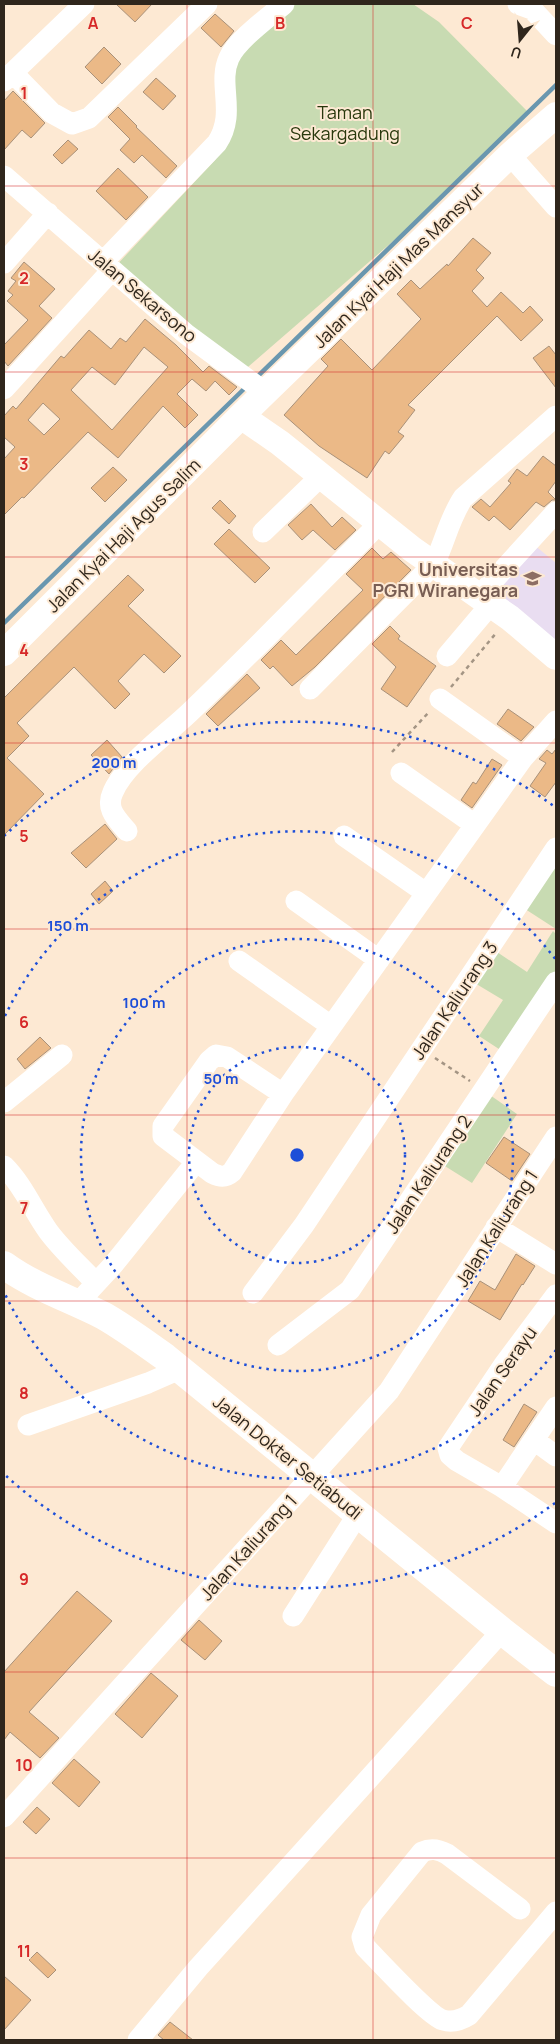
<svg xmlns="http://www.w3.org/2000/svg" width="560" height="2044" viewBox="0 0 560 2044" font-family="Manrope,sans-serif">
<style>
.education{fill:#e9ddf1}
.green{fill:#c8dbb2}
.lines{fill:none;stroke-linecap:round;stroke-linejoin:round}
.stream{stroke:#6a97af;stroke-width:4.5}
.building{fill:#ebb987;stroke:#a99179;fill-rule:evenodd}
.path{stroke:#a49584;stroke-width:2.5;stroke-dasharray:4 4;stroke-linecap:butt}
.minor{stroke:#fff;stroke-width:21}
.major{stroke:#fff;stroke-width:26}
.highway{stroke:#fff;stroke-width:28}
.grid{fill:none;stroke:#d62828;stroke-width:1;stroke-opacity:0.55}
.ring{fill:none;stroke:#1d4ed8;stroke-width:2.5;stroke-dasharray:2.5 5}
.labels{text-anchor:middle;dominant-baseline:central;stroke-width:4;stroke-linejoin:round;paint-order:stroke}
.park-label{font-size:18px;fill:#28380c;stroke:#fde9d3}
.street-label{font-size:18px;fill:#2f261c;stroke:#fde9d3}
.education-label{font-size:18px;font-weight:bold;fill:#785e54;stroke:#fde9d3;text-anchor:end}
.grid-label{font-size:16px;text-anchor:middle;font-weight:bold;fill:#d62828;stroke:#fde9d3;stroke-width:4;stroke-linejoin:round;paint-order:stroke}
.centre{fill:#1d4ed8;stroke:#fde9d3;stroke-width:2.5}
.ring-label{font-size:15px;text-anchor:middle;font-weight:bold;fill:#1d4ed8;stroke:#fde9d3;stroke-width:4;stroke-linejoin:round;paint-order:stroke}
</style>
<rect width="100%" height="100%" fill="#fde9d3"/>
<!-- education -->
<path class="education" d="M533 544 556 563V642L496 595Z"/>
<!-- green -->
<path class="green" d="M285 4H413L439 22 528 112 437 203 241 373 112 270 216 159 238 47Z
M556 856V929L522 907Z
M553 931 556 934V972L502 1051 479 1036 503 1000 473 982 494 950 527 972Z
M487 1093 517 1114 472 1183 440 1163Z"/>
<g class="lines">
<!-- stream -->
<path class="stream" d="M255 379 556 85
M4 623 247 386"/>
</g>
<!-- building -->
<path class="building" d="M116 4H152L135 22Z
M215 14 234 31 221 47 201 28Z
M104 47 121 64 102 84 85 67Z
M156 78 176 96 163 110 143 92Z
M13 91 45 123 31 138 22 130 4 150V101Z
M118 107 137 126 136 127 177 166 166 178 142 155 134 163 120 150 130 139 108 117Z
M68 140 78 149 62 164 53 155Z
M118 168 148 197 126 220 96 191Z
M473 238 491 253 476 270 484 278 472 291 487 307 501 292 523 313 530 306 543 320 521 341 497 316 408 405 415 410 398 432 404 436 389 454 385 451 367 478 319 446 284 415 328 366 321 359 341 339 372 370 421 319 397 294 411 280 420 289 447 264 448 266Z
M24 262 55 289 39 306 52 318 8 366 4 361V345L28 320 7 301 13 295 8 291 16 281 11 278Z
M145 319 176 345 203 372 209 366 237 387 229 395 215 381 206 391 192 379 177 394 198 415 185 428 163 406 118 458 88 432 24 498 22 497 4 515V459L15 447 4 437V416L13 406 16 409 61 356 64 358 89 330 111 349 120 338 126 342ZM144 347 168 367 112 430 71 390 92 367 115 385ZM43 403 60 419 44 435 28 420Z
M549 346 556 355V388L533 358Z
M543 456 556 466V481L548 492 556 500H552L544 507 536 502 510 530 494 516 489 521 472 507 481 499 490 507 511 483 508 481 517 469 527 476Z
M113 467 127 480 105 502 91 488Z
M220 500 236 516 229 524 212 508Z
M311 504 332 527 342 517 356 530 335 550 313 530 302 540 288 525Z
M229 529 270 568 255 583 214 544Z
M372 548 383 559 391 552 411 570 315 667 292 686 273 666 270 669 261 660 281 640 296 655 363 590 346 574Z
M128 575 144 590 128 606 181 656 164 673 144 654 118 681 130 694 115 709 74 667 17 723 29 736 7 758 44 794 4 835V698Z
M390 626 400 636 398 639 436 666 407 707 381 689 396 667 372 644Z
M247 674 260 688 218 726 206 714Z
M508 709 534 727 521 741 497 724Z
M107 740 122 757 109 774 91 755Z
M556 749V782L545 797 530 786 546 763 539 759 547 750 552 754Z
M492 759 502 765 472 808 461 800 473 782 476 784Z
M105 824 117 839 86 868 71 853Z
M105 881 113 891 99 904 91 894Z
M40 1037 51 1048 25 1069 17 1059Z
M504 1137 530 1154 512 1181 486 1163Z
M516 1254 535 1266 523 1285 522 1284 500 1320 468 1301 480 1281 495 1290Z
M524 1404 537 1412 514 1447 503 1440Z
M77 1591 112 1621 29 1712 59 1738 40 1758 10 1732 4 1740V1672Z
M199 1620 222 1641 205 1660 181 1640Z
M151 1673 178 1696 142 1738 115 1714Z
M74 1759 100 1782 79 1807 52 1783Z
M37 1807 50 1819 36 1834 23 1822Z
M37 1952 56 1970 48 1978 29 1960Z
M4 1976 31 2000 4 2030Z
M170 2022 193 2040H164L158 2035Z"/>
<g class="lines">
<!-- path -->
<path class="path" d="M451 687 497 632
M392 752 429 712
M435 1058 470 1081"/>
<!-- minor -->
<path class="minor" d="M518 4 532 9 556 35
M13 73 52 113 72 124 89 118 207 4
M4 81 84 4
M510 155 556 207
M4 176 186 334 266 393
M103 262 217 143C237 113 217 84 229 58 237 40 269 17 284 4
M4 263 48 213
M4 389 112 270
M263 532 321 476
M480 595 556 512
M447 656 491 604
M310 689 434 564C445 542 449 519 463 498L556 416
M440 699 523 758
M401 773 475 825
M127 831C117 819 105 809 113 792 125 764 167 734 189 713 254 651 316 586 380 523
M344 836 426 893
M296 901 379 960
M239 961 331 1026
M283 1094 227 1057 216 1055 209 1061 163 1126V1136L212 1173C220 1177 225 1178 232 1172L283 1094 523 758 556 721
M4 1102 62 1055
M4 1166C23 1185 33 1210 48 1231 62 1250 80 1266 96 1283
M496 1227 556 1264
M253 1293 304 1225 556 848
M556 1295 503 1366 448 1448 450 1455 457 1461 502 1487 556 1523
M77 1304 113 1265 196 1162
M278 1345 350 1290 556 982
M28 1425 148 1383 180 1369
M534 1440 556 1456
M502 1487 556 1407
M293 1616 358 1514
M4 1817 389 1391 556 1137
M520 1909 447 1854C438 1849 431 1848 422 1852L371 1915 362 1937 365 1947C379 1961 429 2016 443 2020 453 2023 461 2020 469 2015L556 1912
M138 2040 198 1968 502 1631"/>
<!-- major -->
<path class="major" d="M241 416 280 443 412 549 510 618 556 657
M4 653 241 416 510 155 556 115"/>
<!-- highway -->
<path class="highway" d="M4 1265C34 1287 71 1299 104 1316 125 1328 145 1343 165 1357L502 1631 556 1673"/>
</g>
<!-- grid -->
<path class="grid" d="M187 4V2040M373 4V2040M4 186H556M4 372H556M4 557H556M4 743H556M4 929H556M4 1115H556M4 1301H556M4 1487H556M4 1672H556M4 1858H556"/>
<!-- distance rings -->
<g class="ring">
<circle cx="297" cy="1155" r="108"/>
<circle cx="297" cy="1155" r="216"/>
<path d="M556 1350A324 324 0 0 1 5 1294M5 1016A324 324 0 0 1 556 960"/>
<path d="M555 1503A433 433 0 0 1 4 1474M4 836A433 433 0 0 1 555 807"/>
</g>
<!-- icons -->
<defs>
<symbol id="university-bare" viewBox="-9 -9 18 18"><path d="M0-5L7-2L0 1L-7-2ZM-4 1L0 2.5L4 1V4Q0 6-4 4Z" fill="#8d6e63" stroke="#fde9d3" stroke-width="2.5" paint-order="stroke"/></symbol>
</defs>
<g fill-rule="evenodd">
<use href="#university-bare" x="520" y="566" width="25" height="25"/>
</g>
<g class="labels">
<!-- park labels -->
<g class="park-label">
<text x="345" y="112">Taman<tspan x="345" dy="21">Sekargadung</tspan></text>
</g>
<!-- street labels -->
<g class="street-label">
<text transform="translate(398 265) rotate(-44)">Jalan Kyai Haji Mas Mansyur</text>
<text transform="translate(143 295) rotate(40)">Jalan Sekarsono</text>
<text transform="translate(123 535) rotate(-45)">Jalan Kyai Haji Agus Salim</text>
<text transform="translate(454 1000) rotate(-56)">Jalan Kaliurang 3</text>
<text transform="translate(428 1174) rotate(-56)">Jalan Kaliurang 2</text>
<text transform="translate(496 1228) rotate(-57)">Jalan Kaliurang 1</text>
<text transform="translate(502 1371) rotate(-55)">Jalan Serayu</text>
<text transform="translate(288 1457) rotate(39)">Jalan Dokter Setiabudi</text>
<text transform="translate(248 1547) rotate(-48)">Jalan Kaliurang 1</text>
</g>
<!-- education labels -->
<g class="education-label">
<text x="518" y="569">Universitas<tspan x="518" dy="21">PGRI Wiranegara</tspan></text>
</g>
</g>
<g class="grid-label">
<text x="93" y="29">A</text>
<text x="280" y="29">B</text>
<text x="467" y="29">C</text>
<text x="24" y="99">1</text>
<text x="24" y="284">2</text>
<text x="24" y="470">3</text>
<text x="24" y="656">4</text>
<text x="24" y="842">5</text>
<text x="24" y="1028">6</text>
<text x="24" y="1214">7</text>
<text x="24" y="1399">8</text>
<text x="24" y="1585">9</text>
<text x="24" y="1771">10</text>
<text x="24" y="1957">11</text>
</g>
<circle cx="297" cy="1155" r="8" class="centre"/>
<g class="ring-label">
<text x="114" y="768">200 m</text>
<text x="68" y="931">150 m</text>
<text x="144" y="1008">100 m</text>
<text x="221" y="1084">50 m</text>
</g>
<!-- border -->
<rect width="560" height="2044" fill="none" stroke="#2f261c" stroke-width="10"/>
<!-- north arrow -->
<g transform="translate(520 40) rotate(197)" stroke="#fde9d3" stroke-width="4" paint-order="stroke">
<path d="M0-4L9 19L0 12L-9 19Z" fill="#2f261c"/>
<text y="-8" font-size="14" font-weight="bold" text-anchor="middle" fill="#2f261c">U</text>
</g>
</svg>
